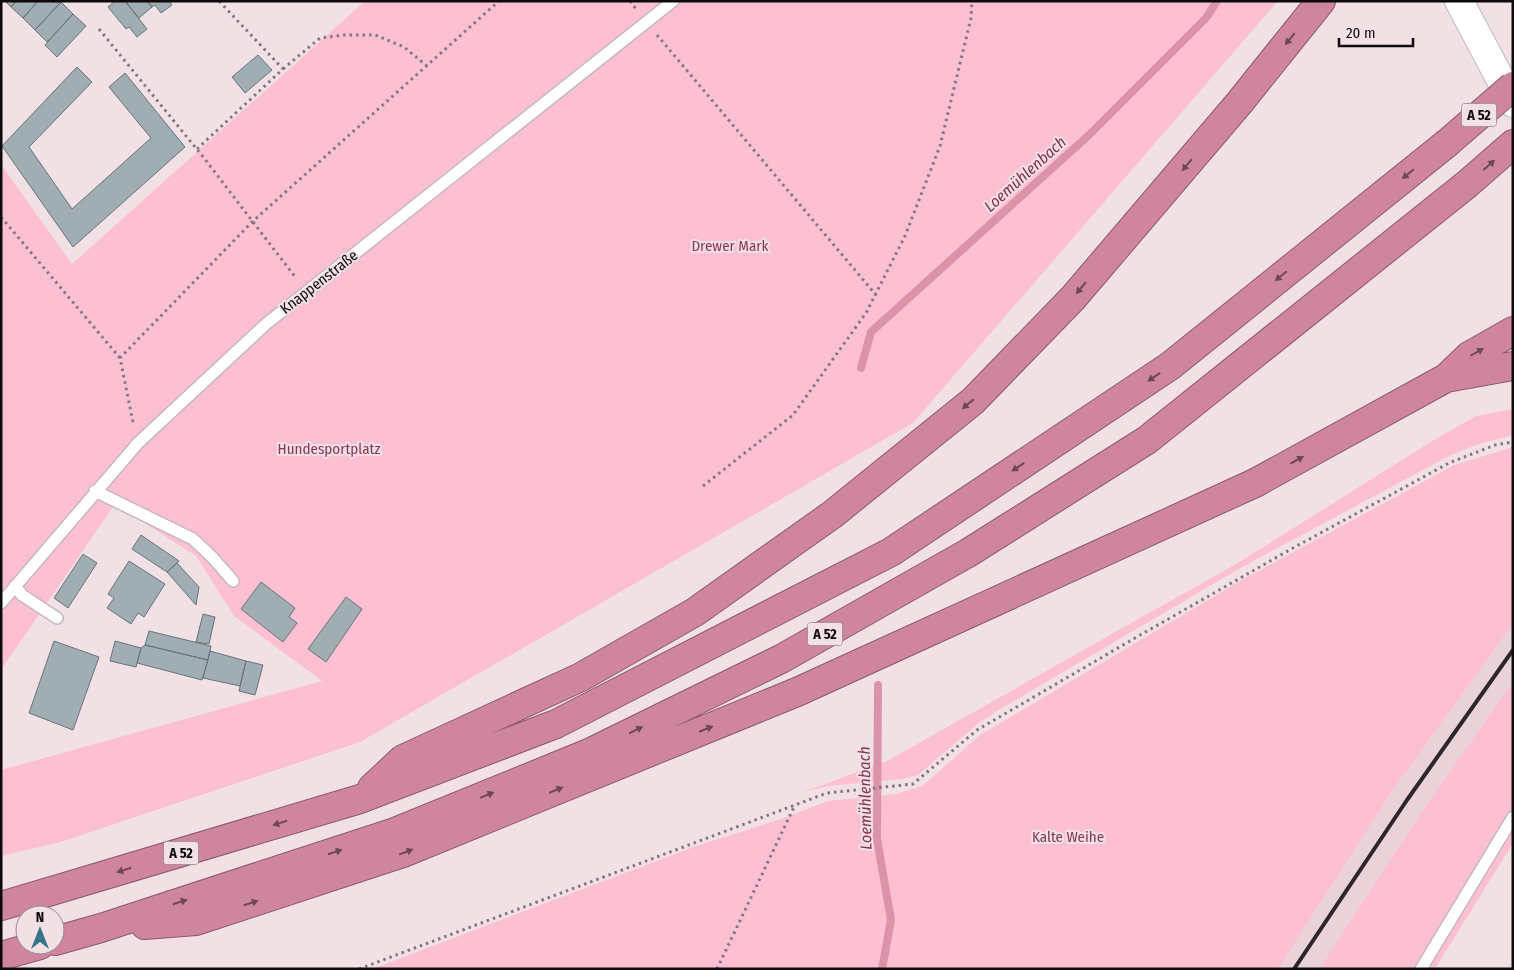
<svg xmlns="http://www.w3.org/2000/svg" width="1514" height="970" viewBox="0 0 1514 970" font-family="'Fira Sans Condensed',sans-serif">
<style>
.built{fill:#ead2d9}
.green{fill:#fdc0d2}
.lines{fill:none;stroke-linecap:round;stroke-linejoin:round}
.stream{stroke:#db93aa;stroke-width:8}
.building{fill:#a0adb3;stroke:#677479}
.service-casing{stroke:#c5b7bb;stroke-width:14}
.secondary-casing{stroke:#c5b7bb;stroke-width:30}
.motorway-casing{stroke:#8b5a6a;stroke-width:30}
.path{stroke:#82787b;stroke-width:3;stroke-dasharray:2.5 4;stroke-linecap:butt}
.service{stroke:#fff;stroke-width:11}
.secondary{stroke:#fff;stroke-width:28}
.motorway{stroke:#cf859d;stroke-width:28}
.rail{stroke:#2d2729;stroke-width:4}
.motorway-bridge-casing{stroke:#8b5a6a;stroke-width:30;stroke-linecap:butt}
.motorway-bridge{stroke:#cf859d;stroke-width:28}
.oneway{fill:#6e4854}
.labels{text-anchor:middle;dominant-baseline:central;stroke-width:4;stroke-linejoin:round;paint-order:stroke}
.shield{fill:#f1e1e5;stroke:#524a4c;stroke-width:1}
.shield-label{font-size:14px;font-weight:bold;fill:#0e0a0b}
.park-label{font-size:15px;fill:#8b3456;stroke:#f1e1e5}
.street-label{font-size:15px;fill:#0e0a0b;stroke:#f1e1e5}
.water-label{font-size:16px;font-style:italic;fill:#852f51;stroke:#f1e1e5}
</style>
<rect width="100%" height="100%" fill="#f1e1e5"/>
<!-- built -->
<path class="built" d="M1513 624V681L1423 810 1319 969H1278L1393 790Z"/>
<!-- green -->
<path class="green" d="M365 1H1278L913 423 360 742 61 842 1 856V770L322 681 234 616 196 556 115 504 1 670V164L72 264Z
M1513 409V435L1476 445 1451 455 1244 566 997 711 979 723 918 775 902 779 828 786 801 793 887 761 1241 561 1432 441 1476 416Z
M1513 447V624L1393 790 1278 969H372L696 846 781 819 828 801 896 794 922 786 980 735 1240 581 1454 465Z
M1513 681V843L1435 969H1319L1423 810Z"/>
<g class="lines">
<!-- stream -->
<path class="stream" d="M861 368 871 332 1089 135 1206 18 1217 1
M878 685 877 839 891 920 882 969"/>
</g>
<!-- building -->
<path class="building" d="M5 1H16L11 7Z
M16 1H38L23 18 11 7Z
M38 1 61 2 35 30 23 18Z
M115 1H125L147 29 137 37 129 27 126 29 108 7Z
M125 1H147L152 7 139 18Z
M147 1H169L172 5 161 13 155 5 152 7Z
M61 2 73 14 47 42 35 30Z
M73 14 86 26 57 57 45 45Z
M258 55 272 70 245 93 232 77Z
M77 67 92 82 29 147 72 209 151 138 109 87 125 73 185 147 73 247 2 146Z
M141 535 179 561 167 572 132 549Z
M83 554 97 563 68 608 54 598Z
M129 561 165 584 144 617 138 613 131 624 107 608 114 598 108 594Z
M177 563 199 587 196 605 167 572Z
M261 582 295 608 289 617 297 623 283 642 241 609Z
M346 597 362 609 326 662 308 649Z
M203 614 215 617 209 644 196 642Z
M149 631 211 646 208 660 145 645Z
M54 641 99 657 73 730 29 713Z
M115 641 141 648 136 667 110 661Z
M145 645 208 660 202 680 137 663 141 648Z
M210 651 246 661 240 686 203 678Z
M246 661 263 665 255 695 239 691Z"/>
<g class="lines">
<defs>
<path id="service" d="M95 491 193 539 213 558 233 581
M15 586 22 595 57 618
M1 603 138 443 266 324 673 1
M1421 969 1513 817"/>
<path id="secondary" d="M1459 1 1513 103"/>
<path id="motorway" d="M1446 378 1513 366
M372 788 403 759 581 677 695 612 833 514 973 401 1073 298 1240 102 1321 1
M1 906 360 799 556 724 891 552 1170 366 1446 144
M145 925 196 921 403 853 797 692 1255 483 1446 378 1469 356 1513 331
M55 941 101 928 395 832 589 753 781 659 968 553 1147 440 1466 185 1513 144
M1 956 40 945"/>
</defs>
<!-- service casing -->
<use href="#service" class="service-casing"/>
<!-- secondary casing -->
<use href="#secondary" class="secondary-casing"/>
<!-- motorway casing -->
<use href="#motorway" class="motorway-casing"/>
<!-- path -->
<path class="path" d="M630 1 636 9
M99 29 204 158 296 278
M657 35 876 295
M283 69 320 38 344 35H375L404 47 427 66
M197 149 283 69 219 1
M1 217 120 358
M133 422 120 358 252 222 499 1
M703 486 793 415 866 313 905 236 940 146 971 18 972 1
M359 969 827 793 913 784 977 730 1142 634 1293 548 1449 463 1495 445 1513 442
M717 969 794 807"/>
<!-- service -->
<use href="#service" class="service"/>
<!-- secondary -->
<use href="#secondary" class="secondary"/>
<!-- motorway -->
<use href="#motorway" class="motorway"/>
<!-- rail -->
<path class="rail" d="M1294 969 1407 800 1513 650"/>
<defs>
<path id="motorway-bridge" d="M1446 144 1513 86"/>
</defs>
<!-- motorway-bridge casing -->
<use href="#motorway-bridge" class="motorway-bridge-casing"/>
<!-- motorway-bridge -->
<use href="#motorway-bridge" class="motorway-bridge"/>
</g>
<!-- one-way arrows -->
<defs><path id="oneway-solid" d="M-6-.8H1V-3.2L6.5 0L1 3.2V.8H-6Z" transform="scale(1.25)"/></defs>
<g class="oneway">
<use href="#oneway-solid" transform="translate(1290 39) rotate(129)"/>
<use href="#oneway-solid" transform="translate(1187 165) rotate(130)"/>
<use href="#oneway-solid" transform="translate(1489 165) rotate(-41)"/>
<use href="#oneway-solid" transform="translate(1408 174) rotate(141)"/>
<use href="#oneway-solid" transform="translate(1281 276) rotate(141)"/>
<use href="#oneway-solid" transform="translate(1081 288) rotate(130)"/>
<use href="#oneway-solid" transform="translate(1477 352) rotate(-30)"/>
<use href="#oneway-solid" transform="translate(1154 377) rotate(146)"/>
<use href="#oneway-solid" transform="translate(968 404) rotate(140)"/>
<use href="#oneway-solid" transform="translate(1297 460) rotate(-29)"/>
<use href="#oneway-solid" transform="translate(1018 467) rotate(146)"/>
<use href="#oneway-solid" transform="translate(706 729) rotate(-22)"/>
<use href="#oneway-solid" transform="translate(636 730) rotate(-26)"/>
<use href="#oneway-solid" transform="translate(556 790) rotate(-22)"/>
<use href="#oneway-solid" transform="translate(487 795) rotate(-22)"/>
<use href="#oneway-solid" transform="translate(280 823) rotate(163)"/>
<use href="#oneway-solid" transform="translate(335 852) rotate(-18)"/>
<use href="#oneway-solid" transform="translate(406 852) rotate(-21)"/>
<use href="#oneway-solid" transform="translate(124 870) rotate(163)"/>
<use href="#oneway-solid" transform="translate(180 902) rotate(-18)"/>
<use href="#oneway-solid" transform="translate(251 903) rotate(-18)"/>
</g>
<g class="labels">
<!-- shield labels -->
<g class="shield">
<rect x="1461.5" y="103.5" width="35" height="23" rx="4"/>
<rect x="807.5" y="622.5" width="35" height="23" rx="4"/>
<rect x="163.5" y="841.5" width="35" height="23" rx="4"/>
</g>
<g class="shield-label">
<text x="1479" y="115">A 52</text>
<text x="825" y="634">A 52</text>
<text x="181" y="853">A 52</text>
</g>
<!-- park labels -->
<g class="park-label">
<text x="730" y="246">Drewer Mark</text>
<text x="329" y="449">Hundesportplatz</text>
<text x="1068" y="837">Kalte Weihe</text>
</g>
<!-- street labels -->
<g class="street-label">
<text transform="translate(319 282) rotate(-38)">Knappenstraße</text>
</g>
<!-- water labels -->
<g class="water-label">
<text transform="translate(1025 174) rotate(-42)">Loemühlenbach</text>
<text transform="translate(865 798) rotate(-91)">Loemühlenbach</text>
</g>
</g>
<!-- border -->
<rect width="1514" height="970" fill="none" stroke="#0e0a0b" stroke-width="5"/>
<!-- north arrow -->
<g transform="translate(40 930)"><circle r="24" fill="#f1e1e5" stroke="#968b8e"/>
<path d="M0-4L9 19L0 12L-9 19Z" fill="#37748a"/>
<text y="-8" font-size="14" font-weight="bold" text-anchor="middle" fill="#0e0a0b">N</text>
</g>
<!-- scale -->
<path d="M1339 38v8h74v-8" fill="none" stroke="#0e0a0b" stroke-width="2.5"/>
<text x="1346" y="38" font-size="15" fill="#0e0a0b" stroke="#f1e1e5" stroke-width="4" paint-order="stroke">20 m</text>
</svg>
